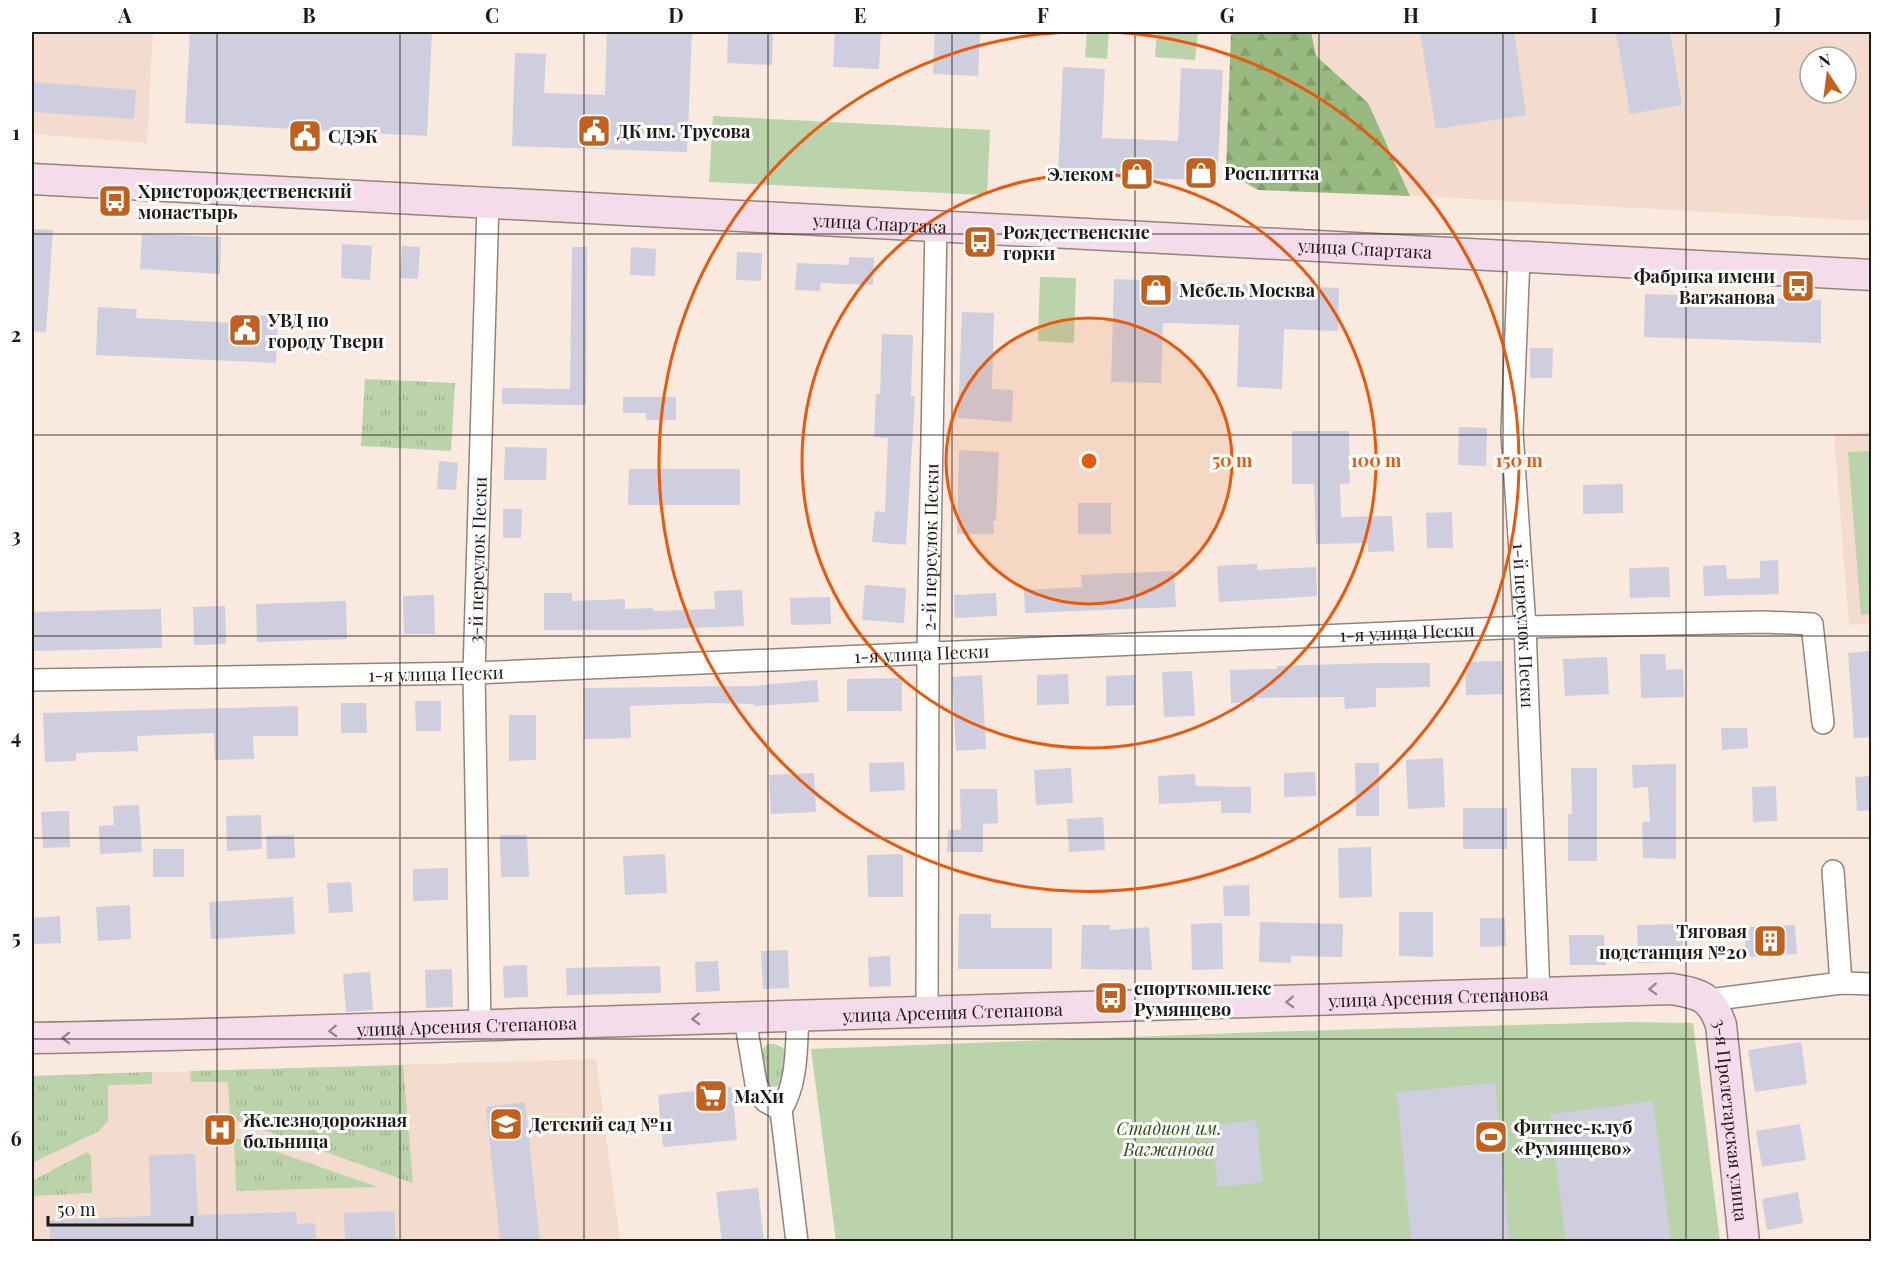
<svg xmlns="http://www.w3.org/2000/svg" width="1903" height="1273" viewBox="0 0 1903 1273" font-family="'Playfair Display',serif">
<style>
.built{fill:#f3dccd;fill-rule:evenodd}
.grass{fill:url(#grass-tufts)}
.forest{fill:url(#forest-firs)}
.green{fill:#bbd3ab}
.building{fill:#cecedf}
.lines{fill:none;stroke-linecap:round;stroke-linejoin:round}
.street-casing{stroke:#93857b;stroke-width:24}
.secondary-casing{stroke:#93857b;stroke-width:33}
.street{stroke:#fff;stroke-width:21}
.secondary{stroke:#f4dceb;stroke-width:30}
.oneway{stroke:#95858c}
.grid{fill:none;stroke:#201a17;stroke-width:1.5;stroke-opacity:0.55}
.ring{fill:none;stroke:#e8590c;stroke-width:3}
.labels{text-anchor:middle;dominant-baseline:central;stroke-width:6;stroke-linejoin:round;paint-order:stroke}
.poi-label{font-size:18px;font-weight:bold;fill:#201a17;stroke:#fff;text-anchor:start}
.street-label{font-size:18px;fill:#201a17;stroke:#fff}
.park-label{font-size:18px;font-style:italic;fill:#335116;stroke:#fff}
.centre{fill:#e8590c;stroke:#fff;stroke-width:3}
.ring-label{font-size:18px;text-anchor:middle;font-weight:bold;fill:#e8590c;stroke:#fff;stroke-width:6;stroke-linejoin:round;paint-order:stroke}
.neatline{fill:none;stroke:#201a17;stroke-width:2}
.grid-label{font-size:20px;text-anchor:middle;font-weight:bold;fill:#201a17}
</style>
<defs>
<pattern id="grass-tufts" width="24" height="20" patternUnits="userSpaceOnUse" patternTransform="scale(1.5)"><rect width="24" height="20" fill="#bbd3ab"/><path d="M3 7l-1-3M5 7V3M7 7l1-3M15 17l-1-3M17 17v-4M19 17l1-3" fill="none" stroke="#a0b592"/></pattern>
<pattern id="forest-firs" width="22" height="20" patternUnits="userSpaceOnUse" patternTransform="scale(1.5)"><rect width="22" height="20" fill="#98b980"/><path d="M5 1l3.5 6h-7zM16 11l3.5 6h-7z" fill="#839e6e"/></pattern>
</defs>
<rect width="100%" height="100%" fill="#f9e9de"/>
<!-- built -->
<path class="built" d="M32 32H153L147 143 32 134Z
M1276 32H1871V221L1274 188ZM1810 57H1846V93H1810Z
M1871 432V623L1849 625 1834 435Z
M596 1059 620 1241H32V1076Z"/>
<!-- grass -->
<path class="grass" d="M365 379 455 383 451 451 361 446Z
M769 1044C794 1044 786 1065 784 1083L776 1087 765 1085C762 1070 752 1053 769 1044Z
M403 1065 413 1183 230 1118 228 1082H191L190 1071Z
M152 1072V1084L108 1085V1121L99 1131 32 1163V1076Z
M234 1137 378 1187 236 1191Z
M87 1152 91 1155 92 1193 32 1196V1181Z"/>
<!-- forest -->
<path class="forest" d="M1231 32H1311L1316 56 1368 103 1410 196 1258 190 1226 171Z"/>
<!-- green -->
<path class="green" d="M1087 32H1109L1107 59 1085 57Z
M1157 32H1198L1195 60 1155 57Z
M713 116 990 130 987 195 709 182Z
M1040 277 1076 278 1074 343 1038 341Z
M1871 451V614L1861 615 1848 452Z
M1627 1022 1693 1023 1720 1241H836L811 1049 1264 1032Z"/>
<!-- building -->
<path class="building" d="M190 32H432L427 136 185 123Z
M607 32H692L687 152 512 146 515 53 546 54 544 93 605 95Z
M728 32H773L772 65 727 63Z
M835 32H881L879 69 833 67Z
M935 32H980L978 76 933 74Z
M1420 32H1514L1526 115 1436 129Z
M1616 32H1670L1682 105 1630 114Z
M1063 67 1105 69 1102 138 1178 141 1181 68 1223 70 1217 181 1058 174Z
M32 82 136 90 134 119 32 112Z
M32 229 53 230 46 332 32 331Z
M142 234 221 237 220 274 140 269Z
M342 244 372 246 370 280 341 278Z
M402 246 420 247 418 279 400 278Z
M572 247H587L586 405 502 404V388L570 389Z
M631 247 656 249 655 276 630 275Z
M737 252 762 253 761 281 736 280Z
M849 257 874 258 873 285 821 283 820 291 795 290 797 263 849 265Z
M1114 279 1339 288 1338 331 1284 329 1282 389 1237 387 1239 325 1163 323 1161 383 1111 382Z
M1645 294 1821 300V343L1644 337Z
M98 307 137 309 136 318 237 323V315L278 316 276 363 96 355Z
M962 312 994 313 992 389 1013 390 1012 422 958 418Z
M882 334 913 335 911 396H915L906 545 872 542 875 511 885 512 888 438 874 437 876 394H880Z
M1530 348H1553L1552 378H1530Z
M623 397H676V420H646V413H623Z
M1459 427 1487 428 1486 466 1458 465Z
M1292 431H1349L1350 483 1340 484 1341 517 1392 516 1394 551 1368 552V543L1316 544 1314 484H1292Z
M505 447 547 448 546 480H504Z
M959 450 999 452 996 521H993L994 534H957Z
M439 461 458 463 456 490 437 489Z
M629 469H740V505H628Z
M1623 484V513L1583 514V485Z
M1078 503H1111V534H1078Z
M503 509H522L521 538H503Z
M1452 512 1453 548H1427L1426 513Z
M1778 560 1779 594 1704 596 1703 566 1726 565 1727 579 1760 578V561Z
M1257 564V570L1316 567 1317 596 1219 602 1217 566Z
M1669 567 1670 597 1630 598 1629 568Z
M1174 571 1176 607 1025 613 1024 590 1082 587 1081 575Z
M865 585 906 588 904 623 862 620Z
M742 590 744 626 640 630H544V593H572V601L625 599V609L653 608V611L715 609 714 591Z
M996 593 997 616 955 618 954 595Z
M434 595 435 634H404L403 596Z
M830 597 831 624 791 625 790 598Z
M346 601 347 639 257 642 256 604Z
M225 606 226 644 194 645 193 607Z
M161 609 162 648 32 651V612Z
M1869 651 1872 737 1854 738 1848 653Z
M1640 654H1665L1666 670 1683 669 1684 697 1641 698Z
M1607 657 1609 694 1565 696 1563 659Z
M1502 661 1503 694 1466 695 1465 662Z
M1375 663H1430V687L1376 688V707L1345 709 1344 697 1255 698V702L1231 703 1230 670 1277 669V666Z
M1192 671 1195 716 1164 717 1162 672Z
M1068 674 1069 704 1037 705V675Z
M982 675 986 749 956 751 952 677Z
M1135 675V705L1106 706V676Z
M902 678V711H847V679Z
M817 680 819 702 754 706 753 704 713 703 630 706 631 738 584 739 583 688 752 686Z
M415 701H441V731H416Z
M341 703H366L367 733H341Z
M298 706V736H253L254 759 215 760 214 733 137 736 138 751 76 753V761L45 762 43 713Z
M509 715H536V760L509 761Z
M1721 728H1747L1748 748 1722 750Z
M1443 758 1445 807 1408 809 1406 760Z
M904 762 905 790 870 792 869 763Z
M1355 763H1379V816H1356Z
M1676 764V859L1643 858 1642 822H1650L1648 787 1633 788 1632 765Z
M1071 768 1073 803 1036 805 1034 770Z
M1571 768H1597V861H1568V814H1572Z
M1315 772 1316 796 1284 797V773Z
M814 773 816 812 771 814 769 775Z
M1195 774 1196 786 1251 787V813H1221V801L1159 804 1158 776Z
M1872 776V810L1857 811 1855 777Z
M1776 786 1777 821 1753 822 1752 787Z
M960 789H997L998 823 983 824V852H947L948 830H961Z
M139 805 142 852 100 854 99 826 114 825 113 806Z
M1463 808H1507V849H1463Z
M69 811 70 847 43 848 41 812Z
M261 815 262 849 227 851 226 816Z
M1103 817 1105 850 1069 852 1067 819Z
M294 835 295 858 267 859 266 836Z
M500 835H527L529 877H501Z
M1371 847 1372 897 1339 898 1338 848Z
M153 849H184V877H153Z
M665 854 667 893 625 895 623 856Z
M903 854V897H868L867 855Z
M448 868V900L413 901V869Z
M351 882 353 912 329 913 327 883Z
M1249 885 1250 916H1224L1223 886Z
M293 897 295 934 211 939 209 902Z
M130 905 131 939 98 941 96 907Z
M1399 912H1433V957L1399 956Z
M959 914H991V928H1052V969H958Z
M60 916 61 943 32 944V918Z
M1480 918H1505L1506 946 1480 947Z
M1260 922 1343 924 1342 957 1291 956V963L1259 962Z
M1222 923 1223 969 1192 970 1191 924Z
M1682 924 1683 962 1638 963 1637 925Z
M1082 925H1110V930L1149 927 1152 970 1081 969Z
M1795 925 1797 954 1746 957 1744 927Z
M1569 935H1604L1606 965H1570Z
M788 950 789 988 763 989 761 951Z
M890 956 891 986 869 987 868 957Z
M718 961 720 991 696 992 695 962Z
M527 965 528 997 504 998 503 966Z
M660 966 661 993 567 995 566 968Z
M452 969 453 1007 426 1008 425 970Z
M370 972 373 1010 346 1012 343 974Z
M1801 1042 1807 1084 1755 1092 1748 1050Z
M1495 1083 1509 1239 1484 1242H1411L1397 1092Z
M732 1087 737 1140 663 1147 658 1095Z
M1653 1101 1671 1242H1566L1550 1114Z
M525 1102 540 1242H500L486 1107Z
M1256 1120 1263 1182 1218 1187 1211 1125Z
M1800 1124 1806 1160 1762 1167 1756 1131Z
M195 1154 198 1215 296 1212 297 1224 315 1223 316 1242H50L49 1220 151 1216 149 1155Z
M758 1188 764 1242H722L716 1192Z
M1798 1192 1803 1223 1767 1230 1762 1199Z
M394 1211 396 1242H345L344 1213Z"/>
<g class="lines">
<defs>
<g id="street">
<path id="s1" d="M1519 257 1512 432 1525 627 1539 994"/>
<path id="s2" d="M32 680 474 673 1525 627 1764 622 1812 624 1823 723"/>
<path d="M1833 871 1841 983"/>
<path d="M1709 1000 1841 983 1872 984"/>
<path id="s3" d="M927 1012 928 652 936 226"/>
<path d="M745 1018 756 1084 765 1101 781 1110 797 1242"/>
<path id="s4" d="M480 1025 474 673 488 203"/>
<path d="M781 1110C798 1082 796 1048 798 1016"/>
</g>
<g id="secondary">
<path id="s5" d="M32 179 1872 275"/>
<path id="s6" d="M32 1038C207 1035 383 1028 559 1023 930 1013 1301 1002 1672 989 1700 994 1711 996 1721 1025L1744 1242"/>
</g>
</defs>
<!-- street casing -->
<use href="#street" class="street-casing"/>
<!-- secondary casing -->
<use href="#secondary" class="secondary-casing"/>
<!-- street -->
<use href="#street" class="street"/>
<!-- secondary -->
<use href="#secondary" class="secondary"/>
</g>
<!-- one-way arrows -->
<defs><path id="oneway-chevron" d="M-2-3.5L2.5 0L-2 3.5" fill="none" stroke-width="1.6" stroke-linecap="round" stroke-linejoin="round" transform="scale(1.5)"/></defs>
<g class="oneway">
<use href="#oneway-chevron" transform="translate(1653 989) rotate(178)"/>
<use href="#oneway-chevron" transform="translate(1290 1002) rotate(178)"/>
<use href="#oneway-chevron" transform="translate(696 1019) rotate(178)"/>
<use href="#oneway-chevron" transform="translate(333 1031) rotate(178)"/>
<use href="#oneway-chevron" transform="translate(66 1038) rotate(179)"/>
</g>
<!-- grid -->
<path class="grid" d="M217 32V1242M400 32V1242M584 32V1242M768 32V1242M952 32V1242M1135 32V1242M1319 32V1242M1503 32V1242M1686 32V1242M32 234H1872M32 435H1872M32 636H1872M32 838H1872M32 1039H1872"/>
<!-- distance rings -->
<circle cx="1089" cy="461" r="143" fill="#e8590c" fill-opacity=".12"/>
<g class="ring">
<circle cx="1089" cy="461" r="143"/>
<circle cx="1089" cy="461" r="287"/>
<path d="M1112 32A430 430 0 1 1 1066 32"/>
</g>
<!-- icons -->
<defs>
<symbol id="civic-square" viewBox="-11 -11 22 22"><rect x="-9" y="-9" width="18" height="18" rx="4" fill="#c1611d" stroke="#fff"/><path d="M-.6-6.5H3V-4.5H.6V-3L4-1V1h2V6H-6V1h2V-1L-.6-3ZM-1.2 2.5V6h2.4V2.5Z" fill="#fff"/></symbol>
<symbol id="shop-square" viewBox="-11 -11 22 22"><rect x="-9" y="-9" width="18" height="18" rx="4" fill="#c1611d" stroke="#fff"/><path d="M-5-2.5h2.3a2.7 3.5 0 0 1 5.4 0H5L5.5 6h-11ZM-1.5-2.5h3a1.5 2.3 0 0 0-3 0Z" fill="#fff"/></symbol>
<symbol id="bus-square" viewBox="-11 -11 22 22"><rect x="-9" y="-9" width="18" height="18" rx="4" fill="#c1611d" stroke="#fff"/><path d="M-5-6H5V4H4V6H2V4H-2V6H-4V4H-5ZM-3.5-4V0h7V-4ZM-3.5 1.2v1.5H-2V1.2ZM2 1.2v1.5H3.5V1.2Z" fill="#fff"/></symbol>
<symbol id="building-square" viewBox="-11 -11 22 22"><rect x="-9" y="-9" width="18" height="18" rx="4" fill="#c1611d" stroke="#fff"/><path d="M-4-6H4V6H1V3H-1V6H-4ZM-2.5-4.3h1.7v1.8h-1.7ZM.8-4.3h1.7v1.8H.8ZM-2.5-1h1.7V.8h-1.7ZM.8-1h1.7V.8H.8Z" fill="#fff"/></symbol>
<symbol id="supermarket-square" viewBox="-11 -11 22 22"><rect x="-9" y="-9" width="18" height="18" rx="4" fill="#c1611d" stroke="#fff"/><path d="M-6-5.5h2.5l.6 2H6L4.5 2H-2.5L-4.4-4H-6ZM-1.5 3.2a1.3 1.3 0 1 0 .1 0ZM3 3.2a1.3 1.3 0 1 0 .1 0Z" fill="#fff"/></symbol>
<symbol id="school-square" viewBox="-11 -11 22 22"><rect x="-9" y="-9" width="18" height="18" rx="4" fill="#c1611d" stroke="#fff"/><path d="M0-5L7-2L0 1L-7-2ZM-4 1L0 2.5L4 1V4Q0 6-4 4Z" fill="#fff"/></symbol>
<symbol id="hospital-square" viewBox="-11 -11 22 22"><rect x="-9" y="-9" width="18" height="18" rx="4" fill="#c1611d" stroke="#fff"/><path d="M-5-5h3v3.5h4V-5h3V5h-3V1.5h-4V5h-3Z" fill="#fff"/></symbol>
<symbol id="stadium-square" viewBox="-11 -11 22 22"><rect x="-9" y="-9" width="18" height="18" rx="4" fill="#c1611d" stroke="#fff"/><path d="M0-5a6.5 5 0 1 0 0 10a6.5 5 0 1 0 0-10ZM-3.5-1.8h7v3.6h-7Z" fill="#fff"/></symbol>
</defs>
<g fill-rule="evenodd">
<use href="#civic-square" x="575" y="112" width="38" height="38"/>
<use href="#civic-square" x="286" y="117" width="38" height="38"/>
<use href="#shop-square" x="1182" y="154" width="38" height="38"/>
<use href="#shop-square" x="1118" y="155" width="38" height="38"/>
<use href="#bus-square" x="96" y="182" width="38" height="38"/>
<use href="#bus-square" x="961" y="223" width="38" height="38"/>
<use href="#bus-square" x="1779" y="267" width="38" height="38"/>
<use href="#shop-square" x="1137" y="271" width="38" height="38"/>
<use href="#civic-square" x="226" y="311" width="38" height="38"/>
<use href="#building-square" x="1751" y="922" width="38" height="38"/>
<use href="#bus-square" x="1092" y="979" width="38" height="38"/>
<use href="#supermarket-square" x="692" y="1077" width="38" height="38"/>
<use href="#school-square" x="487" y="1105" width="38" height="38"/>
<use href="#hospital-square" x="201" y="1111" width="38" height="38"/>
<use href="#stadium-square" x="1472" y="1118" width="38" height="38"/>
</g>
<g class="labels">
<!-- poi labels -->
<g class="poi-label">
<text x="617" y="131">ДК им. Трусова</text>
<text x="328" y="136">СДЭК</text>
<text x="1224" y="173">Росплитка</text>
<text x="1114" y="174" text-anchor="end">Элеком</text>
<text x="138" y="191">Христорождественский<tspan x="138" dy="21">монастырь</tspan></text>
<text x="1003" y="232">Рождественские<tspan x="1003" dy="21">горки</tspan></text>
<text x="1775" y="276" text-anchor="end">Фабрика имени<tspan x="1775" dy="21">Вагжанова</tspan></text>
<text x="1179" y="290">Мебель Москва</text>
<text x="268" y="320">УВД по<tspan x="268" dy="21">городу Твери</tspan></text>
<text x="1747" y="931" text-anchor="end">Тяговая<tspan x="1747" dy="21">подстанция №20</tspan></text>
<text x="1134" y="988">cпорткомплекс<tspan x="1134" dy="21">Румянцево</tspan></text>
<text x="734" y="1096">МаХи</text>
<text x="243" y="1120">Железнодорожная<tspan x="243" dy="21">больница</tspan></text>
<text x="529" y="1124">Детский сад №11</text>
<text x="1514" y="1127">Фитнес-клуб<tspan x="1514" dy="21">«Румянцево»</tspan></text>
</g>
<!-- street labels -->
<g class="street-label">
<text stroke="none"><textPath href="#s5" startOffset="849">улица Спартака</textPath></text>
<text stroke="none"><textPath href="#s5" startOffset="1335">улица Спартака</textPath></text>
<text stroke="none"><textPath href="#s3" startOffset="465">2-й переулок Пески</textPath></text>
<text stroke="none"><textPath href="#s4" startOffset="465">3-й переулок Пески</textPath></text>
<text stroke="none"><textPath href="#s1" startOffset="369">1-й переулок Пески</textPath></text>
<text stroke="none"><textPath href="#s2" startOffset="1376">1-я улица Пески</textPath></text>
<text stroke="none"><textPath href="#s2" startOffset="890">1-я улица Пески</textPath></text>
<text stroke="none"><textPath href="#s2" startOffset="404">1-я улица Пески</textPath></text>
<text stroke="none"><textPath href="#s6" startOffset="1407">улица Арсения Степанова</textPath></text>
<text stroke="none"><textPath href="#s6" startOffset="921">улица Арсения Степанова</textPath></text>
<text stroke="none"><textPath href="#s6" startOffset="435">улица Арсения Степанова</textPath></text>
<text stroke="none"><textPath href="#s6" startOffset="1802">3-я Пролетарская улица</textPath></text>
</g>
<!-- park labels -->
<g class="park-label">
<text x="1169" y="1128">Стадион им.<tspan x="1169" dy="21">Вагжанова</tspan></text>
</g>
</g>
<circle cx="1089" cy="461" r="9" class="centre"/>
<g class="ring-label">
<text x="1232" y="467">50 m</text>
<text x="1376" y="467">100 m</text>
<text x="1519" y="467">150 m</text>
</g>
<!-- border -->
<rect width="1903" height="1273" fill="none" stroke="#ffffff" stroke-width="66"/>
<!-- north arrow -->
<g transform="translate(1828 75) rotate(347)"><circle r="28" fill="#ffffff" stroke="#a6a3a2" stroke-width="1.5"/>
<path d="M0-4.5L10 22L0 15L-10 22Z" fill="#c1611d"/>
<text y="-9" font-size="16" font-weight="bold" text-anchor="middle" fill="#201a17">N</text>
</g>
<!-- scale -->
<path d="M48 1216v9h144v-9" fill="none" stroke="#201a17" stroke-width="3"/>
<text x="57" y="1216" font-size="18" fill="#201a17" stroke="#ffffff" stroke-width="4.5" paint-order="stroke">50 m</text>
<rect x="33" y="33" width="1837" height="1207" class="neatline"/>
<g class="grid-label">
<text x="125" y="23">A</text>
<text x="309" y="23">B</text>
<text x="492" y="23">C</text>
<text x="676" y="23">D</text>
<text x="860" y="23">E</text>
<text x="1043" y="23">F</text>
<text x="1227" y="23">G</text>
<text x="1411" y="23">H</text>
<text x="1594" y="23">I</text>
<text x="1778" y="23">J</text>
<text x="16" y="140">1</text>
<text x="16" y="342">2</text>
<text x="16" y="543">3</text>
<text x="16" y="744">4</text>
<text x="16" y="945">5</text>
<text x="16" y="1146">6</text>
</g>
</svg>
